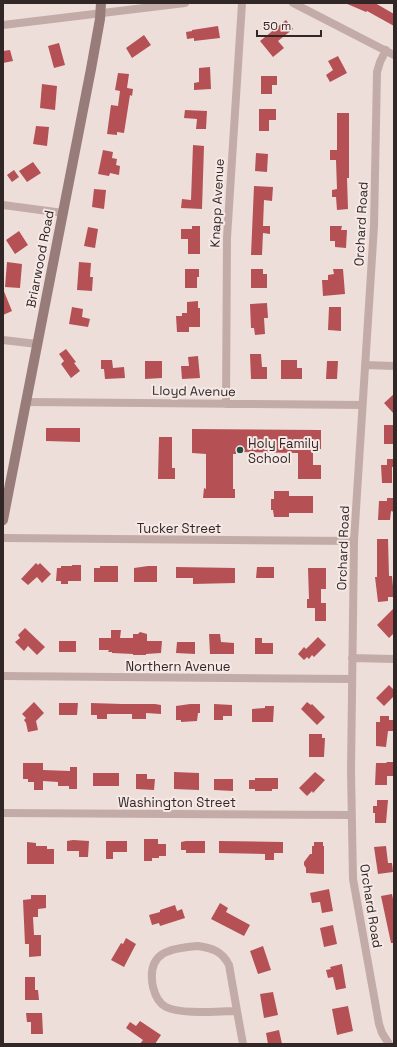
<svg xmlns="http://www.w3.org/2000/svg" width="397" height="1047" viewBox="0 0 397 1047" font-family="'Space Grotesk',sans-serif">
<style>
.building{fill:#b55055}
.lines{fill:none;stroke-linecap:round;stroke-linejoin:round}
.street{stroke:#c3aca8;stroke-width:8}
.secondary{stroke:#977c79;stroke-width:10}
.poi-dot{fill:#224d43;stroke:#f6e9e5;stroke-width:1.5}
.labels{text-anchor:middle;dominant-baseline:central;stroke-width:4;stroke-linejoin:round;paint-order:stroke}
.street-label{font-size:13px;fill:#312727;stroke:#f6e9e5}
.poi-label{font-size:13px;fill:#312727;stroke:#f6e9e5;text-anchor:start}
</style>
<rect width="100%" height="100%" fill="#eddeda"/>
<!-- building -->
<path class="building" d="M345 3H375L394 14V26L367 11 366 12Z
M286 20 293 29 278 41 284 48 273 57 260 41Z
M218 26 220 38 194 41V38L187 39 186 32 192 31V30Z
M144 35 151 45 132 58 126 48Z
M59 43 65 65 54 68 48 46Z
M10 50 13 61 3 63V51Z
M338 56 347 73 330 82 326 75 333 70 328 61Z
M210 67 211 89 194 90V83L199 82V68Z
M118 73 129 74 127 88 133 89 132 96 130 95 124 133 117 132V135L107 134 111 105 118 106 120 91 115 90Z
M261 76H277V85H272V94H261Z
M42 84 57 86 55 110 40 108Z
M259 109H276V120H269V131H259Z
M185 110 207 111 206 129H196L197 119 184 118Z
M337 113H349V178H347L348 209 337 210 336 197H332V190L337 189 336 160H330V150H337Z
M36 126 49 127 47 146 33 144Z
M193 145 204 146 202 209 181 208 182 199 191 200Z
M103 150 113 152 112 158 117 159 116 165 120 166 119 175 110 173 109 176 98 174Z
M256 153 268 154 267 172 255 171Z
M33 162 41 173 27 182 19 171Z
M14 170 19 177 12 182 7 175Z
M254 186 273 187 272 201 264 200 263 226H270V234L263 233 262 255H251Z
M94 189 106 190 104 209 92 207Z
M192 226H200V254H188V239H181V229H192Z
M330 226H342L341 230H347L346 248 335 247V241H330Z
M88 227 98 229 95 248 84 246Z
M19 231 28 245 15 254 6 240Z
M7 262 22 264 20 288 5 287Z
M79 262 91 263 90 277H93L92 291 77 290Z
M185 269H199V277H197V288H185Z
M251 269H263V274H267V288H251Z
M333 269H343L345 294 323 296 322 280H328V275L334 274Z
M3 289 12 311 3 315Z
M198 301V308H200V327H189V332H177L176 316H182V313H187V302Z
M267 303 268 318H264L265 334 255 335 254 328H251L250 304Z
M72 307 83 309 82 317 90 319 88 327 69 324Z
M329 307H341V331L328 330Z
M66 349 76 362 74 363 80 371 71 378 61 364 64 361 59 354Z
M250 354H261L262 367H267V379H251Z
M198 356 200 378 182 379 181 366H189L188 357Z
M101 360H112L113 368 124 367 125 378 105 379 104 369H101Z
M281 360H297V368H302V379H281Z
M145 361H162V378L145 379Z
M327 361H338L337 379H326Z
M394 394V414L384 403Z
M384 425H394V444H384Z
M46 428H80V442L46 441Z
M192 429 321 430V449H313V465H321V479H298V453L236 452V454H233V489H235V498H203L204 488 206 489V454L192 453Z
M159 437H172V468H175V479H158Z
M387 459H394V467H392V483H382L381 465H387Z
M274 491H289V496H313V513H289V517H274L273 510H271V499H274Z
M387 498H394V512L391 511 390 520H378L379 501H387Z
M377 539H388L389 576H392L394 597H388V601L378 602 375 577H377Z
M36 563 38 565 40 563 51 574 42 583 37 577 28 585 21 579Z
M72 565H81V581H68V584H61V581H56L57 568H61V566H72Z
M100 566H118V582H94V568H100Z
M148 566H157V582H134V568Z
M176 567 235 568V583L193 584V578H176Z
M257 567H274V578H256Z
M308 568H326V589H321V603H326V621H315V608H307V599H309Z
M394 608V633L389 638 377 625Z
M25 628 45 647 37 655 28 646 24 651 15 642 20 638 18 635Z
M111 630H121L120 638H133V634H138L140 632 147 634V641H162L161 653 146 654V655H133V654L112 653V652H108L109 650H99V638H111Z
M209 634H220L221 642 234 643V654H210Z
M318 637 326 645 314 657 312 655 309 659 307 657 304 660 298 654 304 647 306 649Z
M255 638H262V643H273V654H255Z
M59 641H76V652H59Z
M177 642H195V654L176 653Z
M389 685 394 690V696L384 706 376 698Z
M34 702 44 713 36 721 38 730 28 732 26 723 24 720 26 718 22 714Z
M307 702 311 705 312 704 325 717 317 725 301 709Z
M59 703H78L77 715H59Z
M91 703 122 704H155L161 705V714L146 713V719H132V714H107V719H97V715H91Z
M190 704H200V713H198L197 721 181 722V720H176V706Z
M214 704 232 705V716H223V720H214Z
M265 706H274L273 722H252V709L265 708Z
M380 716H389V720H394V731H388L386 747 376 746V722H380Z
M309 734H322V738H325L324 757H309Z
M387 762H393V776H387V785H375L376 763H386Z
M23 763H43V770L70 771V767H77V789H69V786H58V782L43 781V790H34V782H28V779H23Z
M174 772 199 773V790L174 789Z
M315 772 325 780 313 793 312 791 307 796 299 788Z
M93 773H119V786H93Z
M136 774H147V779H155L154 790 136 789Z
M255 778H278V789H272V791H255V789H249V780H255Z
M214 779H233V791L214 790Z
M377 800H388L386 823H375V813H373V806H377Z
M144 839H158V844H166V856H159V858H152V861H144Z
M73 840 89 841 88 857H79V851H67V841Z
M106 841H127V852H113V859H106Z
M186 841H205V853H186V850H181V842Z
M219 841 283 842V853H274V860H265V854L219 853Z
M27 842 36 843V846H47V849H54V864H27Z
M314 842H323V846H324V874L306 873V868L304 865V862L310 854H312V846H314Z
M386 846 388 863H392L393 872 378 874 374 847Z
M329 889 333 911 322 913 320 902 312 903 310 893Z
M392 894 394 904V943H391L381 896Z
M31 895H46V908L38 909V917H33L34 935H41V956L29 957V944H25L23 900 31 899Z
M220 903 228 908 226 912 250 925 244 936 211 919Z
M175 905 177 911 182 909 185 918 160 926 159 923 152 925 149 915 160 912V910Z
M333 925 337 944 324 947 320 928Z
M126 938 136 944 124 967 111 960 121 943 123 944Z
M263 946 271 970 258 974 250 951Z
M342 964 346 988 336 990 333 977 328 978 326 970 331 969 330 967Z
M25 977H35V990H38L39 1000H25Z
M273 992 278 1015 264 1018 260 994Z
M348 1006 353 1031 337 1035 332 1009Z
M26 1013H42L43 1034H31V1022H27Z
M140 1021 161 1035 155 1044H140L143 1040 126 1028 130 1022 136 1026Z
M279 1030 282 1044H268L266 1033Z"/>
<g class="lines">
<!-- street -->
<path class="street" d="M293 3 394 55
M3 25 185 3
M386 50 380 62 377 72 374 226 354 541 351 771 353 879 379 1024 382 1033 389 1044
M3 205 63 213
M3 340 37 344
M365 365 394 366
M26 402 362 405
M226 404 227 238 242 3
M3 538 354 541
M352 658 394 659
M3 676 352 679
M3 813 351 815
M198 946C212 948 222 951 229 965L237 1011C218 1011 183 1015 166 1007 158 1003 155 995 153 987 146 952 170 948 198 946Z
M237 1011 243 1044"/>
<!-- secondary -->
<path class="secondary" d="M3 520 91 69 100 19 101 3"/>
</g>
<!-- markers -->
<circle class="poi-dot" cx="240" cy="450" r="4"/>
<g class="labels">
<!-- street labels -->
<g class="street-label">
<text transform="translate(217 203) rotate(-87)">Knapp Avenue</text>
<text transform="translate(361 224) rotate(-87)">Orchard Road</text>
<text transform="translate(40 259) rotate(-79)">Briarwood Road</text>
<text transform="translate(194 391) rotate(1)">Lloyd Avenue</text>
<text x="179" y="528">Tucker Street</text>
<text transform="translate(343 548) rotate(-88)">Orchard Road</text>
<text x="178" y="666">Northern Avenue</text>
<text x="177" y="802">Washington Street</text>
<text transform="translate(371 906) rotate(81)">Orchard Road</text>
</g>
<!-- poi labels -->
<g class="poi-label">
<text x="248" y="443">Holy Family<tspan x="248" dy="15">School</tspan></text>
</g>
</g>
<!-- border -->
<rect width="397" height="1047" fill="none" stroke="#312727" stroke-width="8"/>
<!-- scale -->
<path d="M257 30v6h64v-6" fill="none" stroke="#312727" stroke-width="2"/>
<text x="263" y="30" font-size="12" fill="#312727" stroke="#f6e9e5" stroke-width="3" paint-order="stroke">50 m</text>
</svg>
